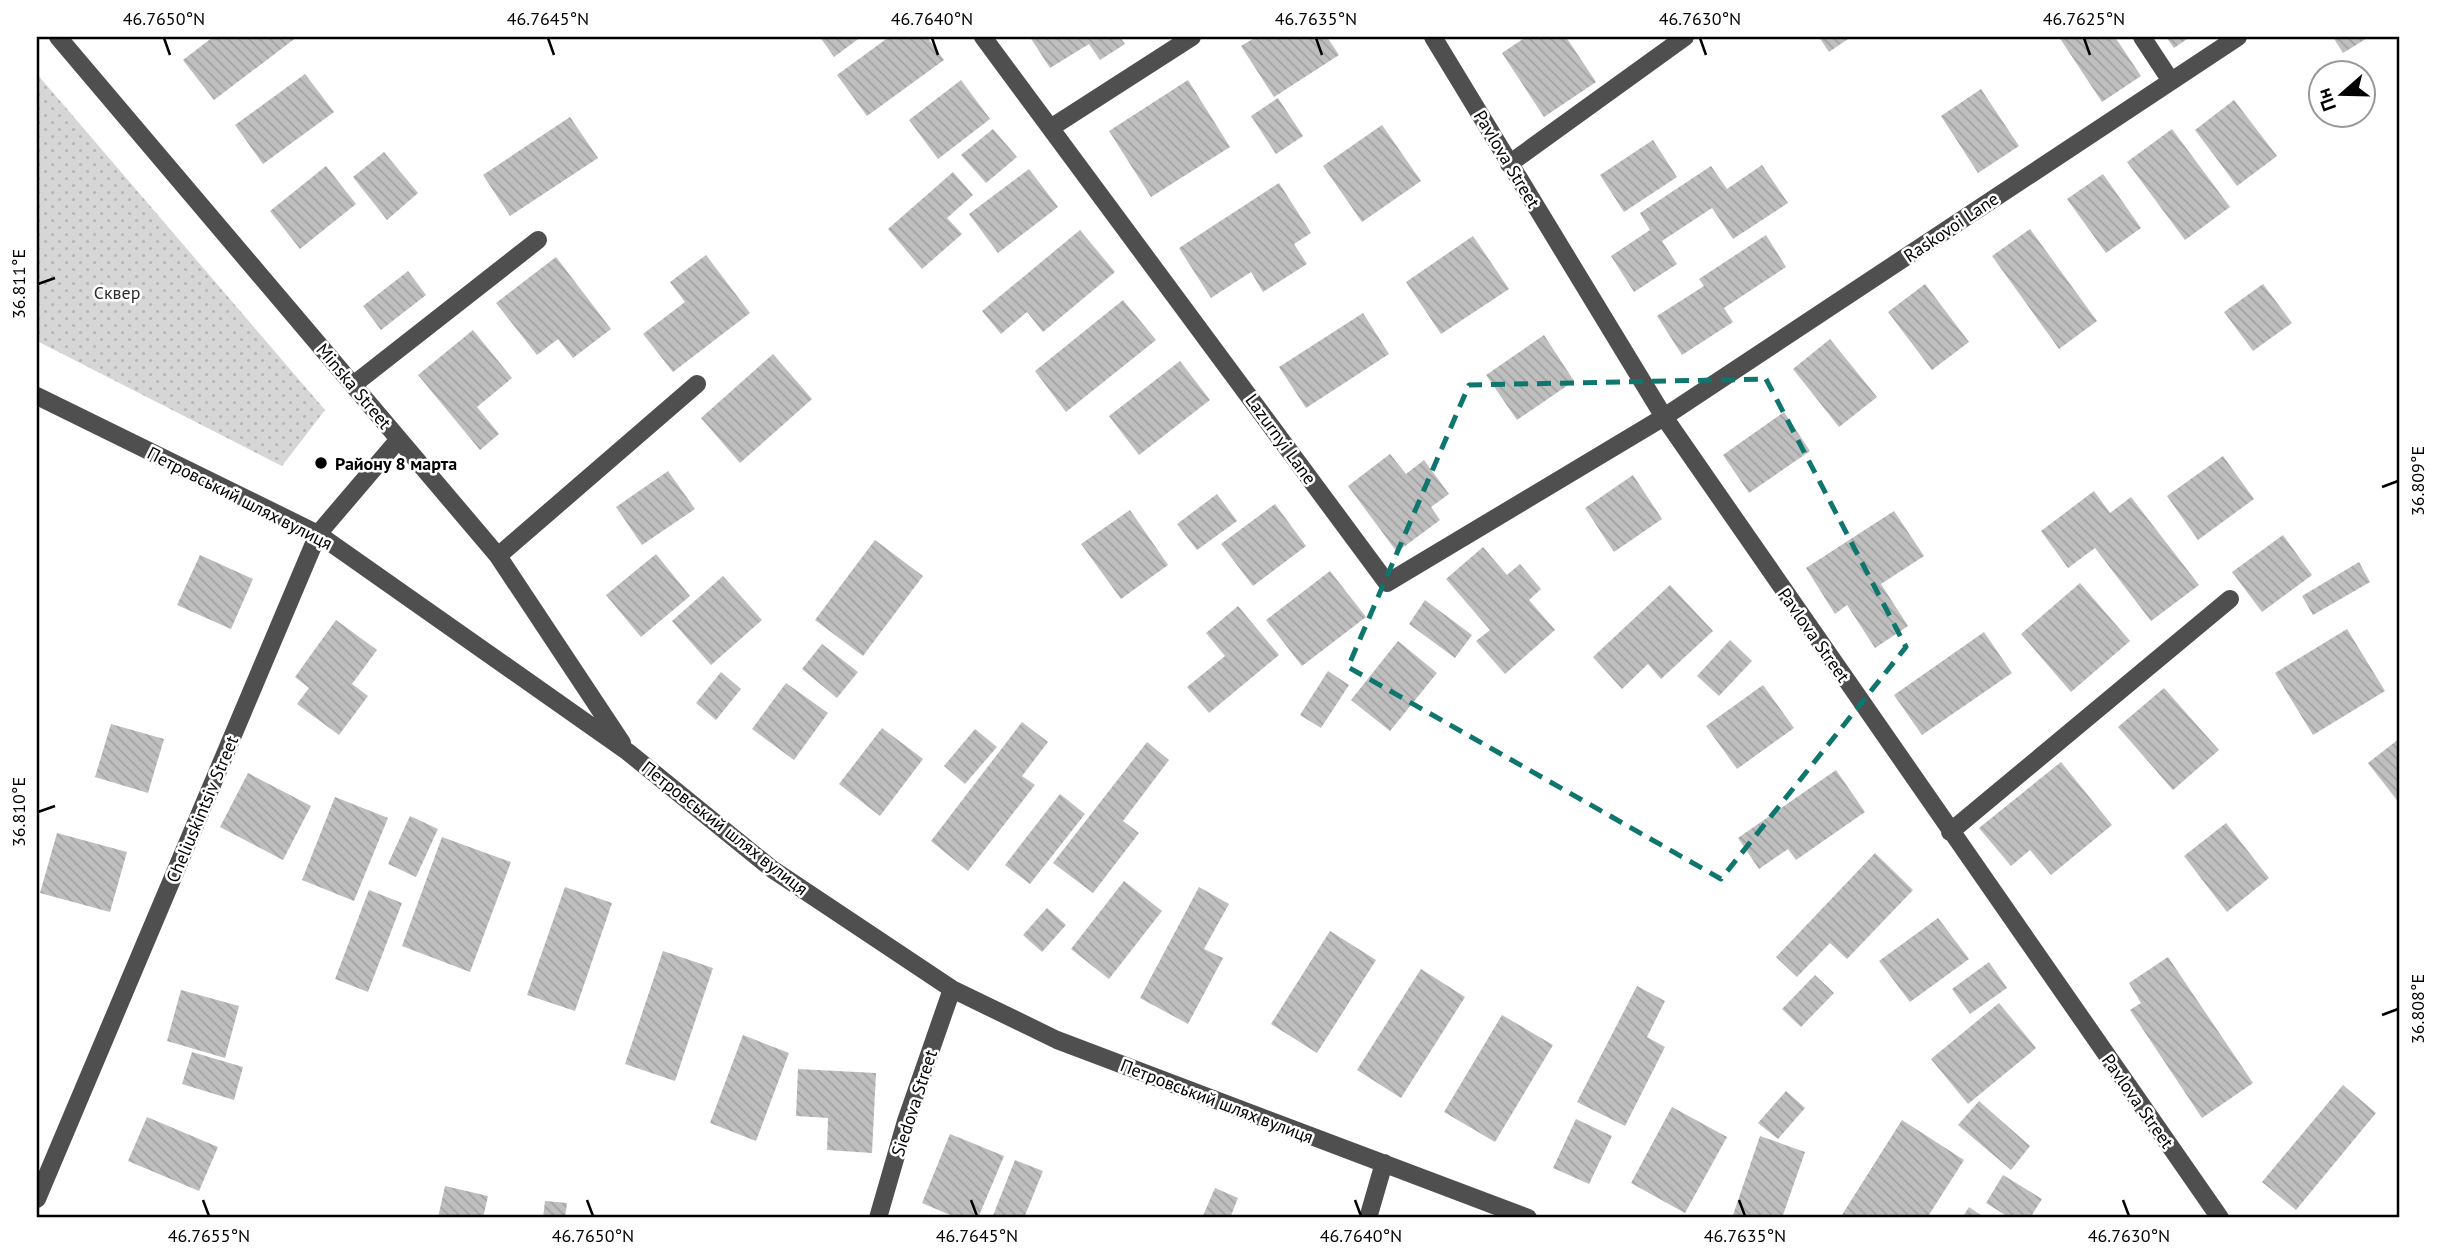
<svg xmlns="http://www.w3.org/2000/svg" width="2437" height="1255" viewBox="0 0 2437 1255" font-family="'PT Sans',sans-serif">
<style>
.park{fill:url(#park-dots)}
.building{fill:url(#building-back-hatch)}
.lines{fill:none;stroke-linecap:round;stroke-linejoin:round}
.minor{stroke:#4f4f4f;stroke-width:18}
.marked{fill:none;stroke:#0f766e;stroke-width:5;stroke-dasharray:14 9;stroke-linejoin:round}
.ticks{fill:none;stroke:#000;stroke-width:2.5}
.poi-dot{fill:#000;stroke:#fff;stroke-width:2.5}
.labels{text-anchor:middle;dominant-baseline:central;stroke-width:5;stroke-linejoin:round;paint-order:stroke}
.street-label{font-size:18px;fill:#000;stroke:#fff}
.park-label{font-size:18px;fill:#2d2d2d;stroke:#fff}
.poi-label{font-size:18px;font-weight:bold;fill:#000;stroke:#fff;text-anchor:start}
.neatline{fill:none;stroke:#000;stroke-width:2.5}
.ticks-label{font-size:18px;text-anchor:middle;fill:#000}
</style>
<defs>
<pattern id="park-dots" width="8" height="8" patternUnits="userSpaceOnUse" patternTransform="scale(1.75)"><rect width="8" height="8" fill="#d6d6d6"/><path d="M2 2h.1M6 6h.1" fill="none" stroke="#b6b6b6" stroke-width="1.8" stroke-linecap="round"/></pattern>
<pattern id="building-back-hatch" width="6" height="6" patternUnits="userSpaceOnUse" patternTransform="scale(1.75)"><rect width="6" height="6" fill="#bfbfbf"/><path d="M-1 5l2 2M0 0l6 6M5-1l2 2" fill="none" stroke="#a2a2a2"/></pattern>
</defs>
<rect width="100%" height="100%" fill="#fff"/>
<!-- park -->
<path class="park" d="M37 74 325 410 282 466 37 341Z"/>
<!-- building -->
<path class="building" d="M213 37H297L214 100 183 60Z
M820 37H861L834 57Z
M889 37H927L944 60 867 116 837 75Z
M1030 37H1120L1125 44 1100 60 1089 44 1050 68Z
M1256 37H1327L1339 55 1274 97 1241 46Z
M1526 37H1566L1596 82 1544 117 1502 53Z
M1819 37H1851L1829 52Z
M2059 37H2115L2141 76 2102 102Z
M2166 37H2190L2174 48Z
M2333 37H2369L2343 53Z
M305 74 334 112 263 164 235 125Z
M961 80 990 119 938 159 909 120Z
M1188 80 1230 147 1151 197 1109 131Z
M1981 89 2019 146 1978 173 1941 116Z
M1278 98 1303 136 1276 154 1251 116Z
M2234 100 2277 156 2237 186 2195 130Z
M570 117 598 158 510 216 483 175Z
M1382 125 1421 181 1362 222 1323 166Z
M993 129 1017 157 986 183 961 155Z
M2172 129 2230 207 2185 240 2127 162Z
M1653 140 1677 177 1624 212 1600 175Z
M384 152 418 193 387 220 353 177Z
M1762 165 1788 203 1733 239 1712 208 1662 241 1677 264 1634 292 1611 256 1650 230 1640 213 1711 166 1727 189Z
M326 166 356 204 300 249 270 211Z
M1029 169 1058 207 998 253 969 214Z
M953 172 973 195 947 218 962 234 922 269 888 229Z
M2103 174 2141 228 2106 253 2067 199Z
M1279 183 1311 233 1294 244 1307 264 1263 292 1251 272 1211 298 1179 248Z
M2030 229 2097 321 2059 349 1992 256Z
M1080 230 1115 272 1043 332 1027 312 1001 334 982 311Z
M1766 235 1786 267 1724 308 1733 322 1682 355 1657 316 1704 286 1699 279Z
M1473 236 1509 289 1441 334 1406 282Z
M706 255 750 313 673 372 643 334 685 302 670 282Z
M556 257 611 329 573 358 558 339 537 355 496 303Z
M408 271 426 295 381 330 363 306Z
M1925 284 1969 342 1932 370 1888 312Z
M2263 284 2292 323 2253 351 2224 312Z
M1123 300 1156 340 1066 412 1035 371Z
M1363 313 1389 354 1306 408 1279 367Z
M473 330 512 378 477 407 499 434 480 450 418 375Z
M1544 335 1574 381 1517 420 1486 375Z
M1830 339 1877 397 1839 427 1793 369Z
M773 354 812 399 740 463 701 418Z
M1180 361 1210 400 1139 455 1109 416Z
M1784 412 1810 451 1749 493 1723 455Z
M1390 454 1406 474 1424 460 1449 494 1431 507 1440 520 1397 552 1348 486Z
M2223 456 2254 499 2198 540 2167 496Z
M668 471 695 509 642 545 616 507Z
M1633 475 1662 519 1614 552 1585 508Z
M2094 491 2110 513 2131 497 2199 585 2151 621 2095 548 2068 568 2041 531Z
M1217 494 1237 521 1197 550 1177 524Z
M1275 504 1306 546 1253 586 1221 544Z
M1130 510 1168 565 1121 599 1081 544Z
M1894 511 1924 556 1881 584 1908 626 1875 648 1847 605 1835 614 1806 568Z
M2283 535 2312 575 2262 612 2232 572Z
M875 540 923 576 863 656 815 620Z
M1483 547 1507 575 1520 564 1541 589 1529 600 1555 630 1505 674 1476 641 1490 630 1446 579Z
M656 554 690 596 641 637 606 595Z
M200 555 253 579 231 629 177 605Z
M2359 562 2370 582 2313 615 2302 596Z
M1330 571 1366 617 1302 666 1266 620Z
M723 576 762 620 711 665 672 621Z
M2080 583 2130 641 2071 692 2021 634Z
M1670 585 1713 631 1661 679 1648 664 1622 689 1593 657Z
M1425 600 1472 635 1455 658 1409 624Z
M1238 606 1279 655 1209 713 1187 687 1225 656 1206 633Z
M336 620 377 650 352 684 368 696 339 735 297 704 309 688 295 677Z
M2347 629 2385 691 2313 735 2275 673Z
M1984 632 2012 673 1922 735 1894 695Z
M1730 640 1752 661 1719 696 1697 676Z
M1398 641 1437 673 1390 731 1351 700Z
M822 644 858 672 837 698 802 669Z
M1328 671 1349 685 1321 728 1300 715Z
M721 672 741 689 716 720 696 703Z
M786 683 828 713 794 760 752 729Z
M1763 685 1794 728 1737 769 1706 726Z
M2164 688 2219 750 2173 790 2118 727Z
M1022 722 1048 742 1022 776 1035 785 968 871 931 841Z
M111 724 164 739 148 793 95 777Z
M882 728 923 759 880 816 839 784Z
M975 729 997 747 965 784 944 766Z
M2400 738V804L2368 763Z
M1147 742 1169 760 1123 821 1139 833 1093 893 1053 863Z
M2061 762 2112 825 2051 875 2030 850 2011 866 1979 828Z
M1836 770 1865 812 1796 860 1788 849 1759 869 1738 838Z
M248 773 311 806 283 860 220 827Z
M1060 794 1085 814 1030 884 1005 865Z
M335 797 388 818 354 901 302 880Z
M410 816 438 829 416 877 388 864Z
M2226 823 2269 878 2227 912 2184 856Z
M57 833 127 852 110 912 40 893Z
M442 837 511 862 470 972 402 946Z
M1875 853 1913 890 1847 959 1830 943 1797 977 1776 957Z
M1124 881 1162 911 1109 979 1071 949Z
M565 887 612 903 575 1011 527 995Z
M1199 887 1229 904 1204 949 1223 958 1188 1024 1140 998Z
M369 890 402 903 368 992 335 979Z
M1047 908 1066 925 1042 952 1023 935Z
M1938 918 1969 959 1910 1002 1879 961Z
M1330 931 1376 960 1317 1053 1271 1024Z
M663 951 713 968 675 1081 625 1064Z
M2168 957 2253 1083 2202 1118 2130 1010 2141 1003 2129 983Z
M1989 962 2007 988 1970 1014 1952 989Z
M1421 969 1465 997 1401 1098 1357 1070Z
M1815 975 1834 993 1801 1027 1782 1009Z
M1637 986 1665 1001 1647 1037 1665 1047 1625 1126 1577 1102Z
M181 990 239 1006 225 1058 167 1041Z
M1999 1003 2036 1048 1968 1104 1931 1059Z
M1502 1015 1553 1045 1495 1142 1444 1112Z
M743 1035 789 1053 756 1141 710 1123Z
M192 1052 243 1067 234 1100 182 1084Z
M798 1069 876 1073 872 1153 827 1150 828 1118 796 1116Z
M2343 1085 2376 1113 2296 1210 2262 1182Z
M1786 1091 1805 1108 1778 1139 1758 1123Z
M1979 1101 2030 1146 2011 1170 1958 1125Z
M1672 1107 1727 1137 1685 1213 1631 1183Z
M147 1117 218 1147 199 1191 128 1161Z
M1576 1119 1612 1136 1589 1184 1553 1168Z
M1902 1120 1964 1160 1927 1218H1840Z
M950 1134 1004 1156 978 1218H957L922 1203Z
M1760 1136 1805 1152 1782 1218H1732Z
M1015 1160 1043 1171 1024 1218H992Z
M2003 1175 2042 1199 2030 1218H2010L1986 1203Z
M445 1186 488 1196 483 1218H438Z
M1215 1188 1238 1198 1230 1218H1202Z
M545 1201 567 1203 565 1218H543Z
M1969 1207 1985 1218H1962Z"/>
<g class="lines">
<!-- minor -->
<path class="minor" d="M58 37 498 556 622 743
M983 37 1387 583 1664 417 2238 37
M1433 37 1664 417 2220 1218
M2142 37 2171 81
M1052 127 1192 37
M1509 164 1685 37
M353 385 538 240
M37 396 318 534 628 752 772 869 952 989 1057 1040 1528 1218
M498 556 697 384
M1950 832 2230 599
M37 1199 318 534 399 439
M878 1218 906 1121 952 989
M1368 1218 1384 1163"/>
</g>
<!-- marked area -->
<path class="marked" d="M1766 379 1906 647 1721 879 1348 667 1469 385Z"/>
<!-- ticks -->
<path class="ticks" d="M164 38 170 55M548 38 554 55M932 38 938 55M1316 38 1322 55M1700 38 1706 55M2084 38 2090 55M38 284 55 278M2382 487 2398 481M38 812 55 806M2382 1015 2398 1009M203 1200 209 1216M587 1200 593 1216M971 1200 977 1216M1355 1200 1361 1216M1739 1200 1745 1216M2123 1200 2129 1216"/>
<!-- markers -->
<circle class="poi-dot" cx="321" cy="463" r="7"/>
<g class="labels">
<!-- street labels -->
<g class="street-label">
<text transform="translate(1507 159) rotate(59)">Pavlova Street</text>
<text transform="translate(1951 227) rotate(-34)">Raskovoi Lane</text>
<text transform="translate(354 386) rotate(50)">Minska Street</text>
<text transform="translate(1281 439) rotate(54)">Lazurnyi Lane</text>
<text transform="translate(240 498) rotate(27)">Петровський шлях вулиця</text>
<text transform="translate(1814 635) rotate(55)">Pavlova Street</text>
<text transform="translate(202 809) rotate(-67)">Cheliuskintsiv Street</text>
<text transform="translate(725 828) rotate(38)">Петровський шлях вулиця</text>
<text transform="translate(1217 1101) rotate(21)">Петровський шлях вулиця</text>
<text transform="translate(2138 1101) rotate(55)">Pavlova Street</text>
<text transform="translate(914 1103) rotate(-72)">Siedova Street</text>
</g>
<!-- park labels -->
<g class="park-label">
<text x="117" y="292">Сквер</text>
</g>
<!-- poi labels -->
<g class="poi-label">
<text x="335" y="463">Району 8 марта</text>
</g>
</g>
<!-- border -->
<rect width="2437" height="1255" fill="none" stroke="#ffffff" stroke-width="77"/>
<!-- north arrow -->
<g transform="translate(2342 94) rotate(250)"><circle r="33" fill="#ffffff" stroke="#999999" stroke-width="2"/>
<path d="M0-5L12 26L0 18L-12 26Z" fill="#000000"/>
<text y="-10" font-size="19" font-weight="bold" text-anchor="middle" fill="#000000">Пн</text>
</g>
<rect x="38" y="38" width="2360" height="1178" class="neatline"/>
<g class="ticks-label">
<text x="164" y="25">46.7650°N</text>
<text x="548" y="25">46.7645°N</text>
<text x="932" y="25">46.7640°N</text>
<text x="1316" y="25">46.7635°N</text>
<text x="1700" y="25">46.7630°N</text>
<text x="2084" y="25">46.7625°N</text>
<text transform="translate(19 284) rotate(-90)" y="6">36.811°E</text>
<text transform="translate(2418 481) rotate(-90)" y="6">36.809°E</text>
<text transform="translate(19 812) rotate(-90)" y="6">36.810°E</text>
<text transform="translate(2418 1009) rotate(-90)" y="6">36.808°E</text>
<text x="209" y="1242">46.7655°N</text>
<text x="593" y="1242">46.7650°N</text>
<text x="977" y="1242">46.7645°N</text>
<text x="1361" y="1242">46.7640°N</text>
<text x="1745" y="1242">46.7635°N</text>
<text x="2129" y="1242">46.7630°N</text>
</g>
</svg>
